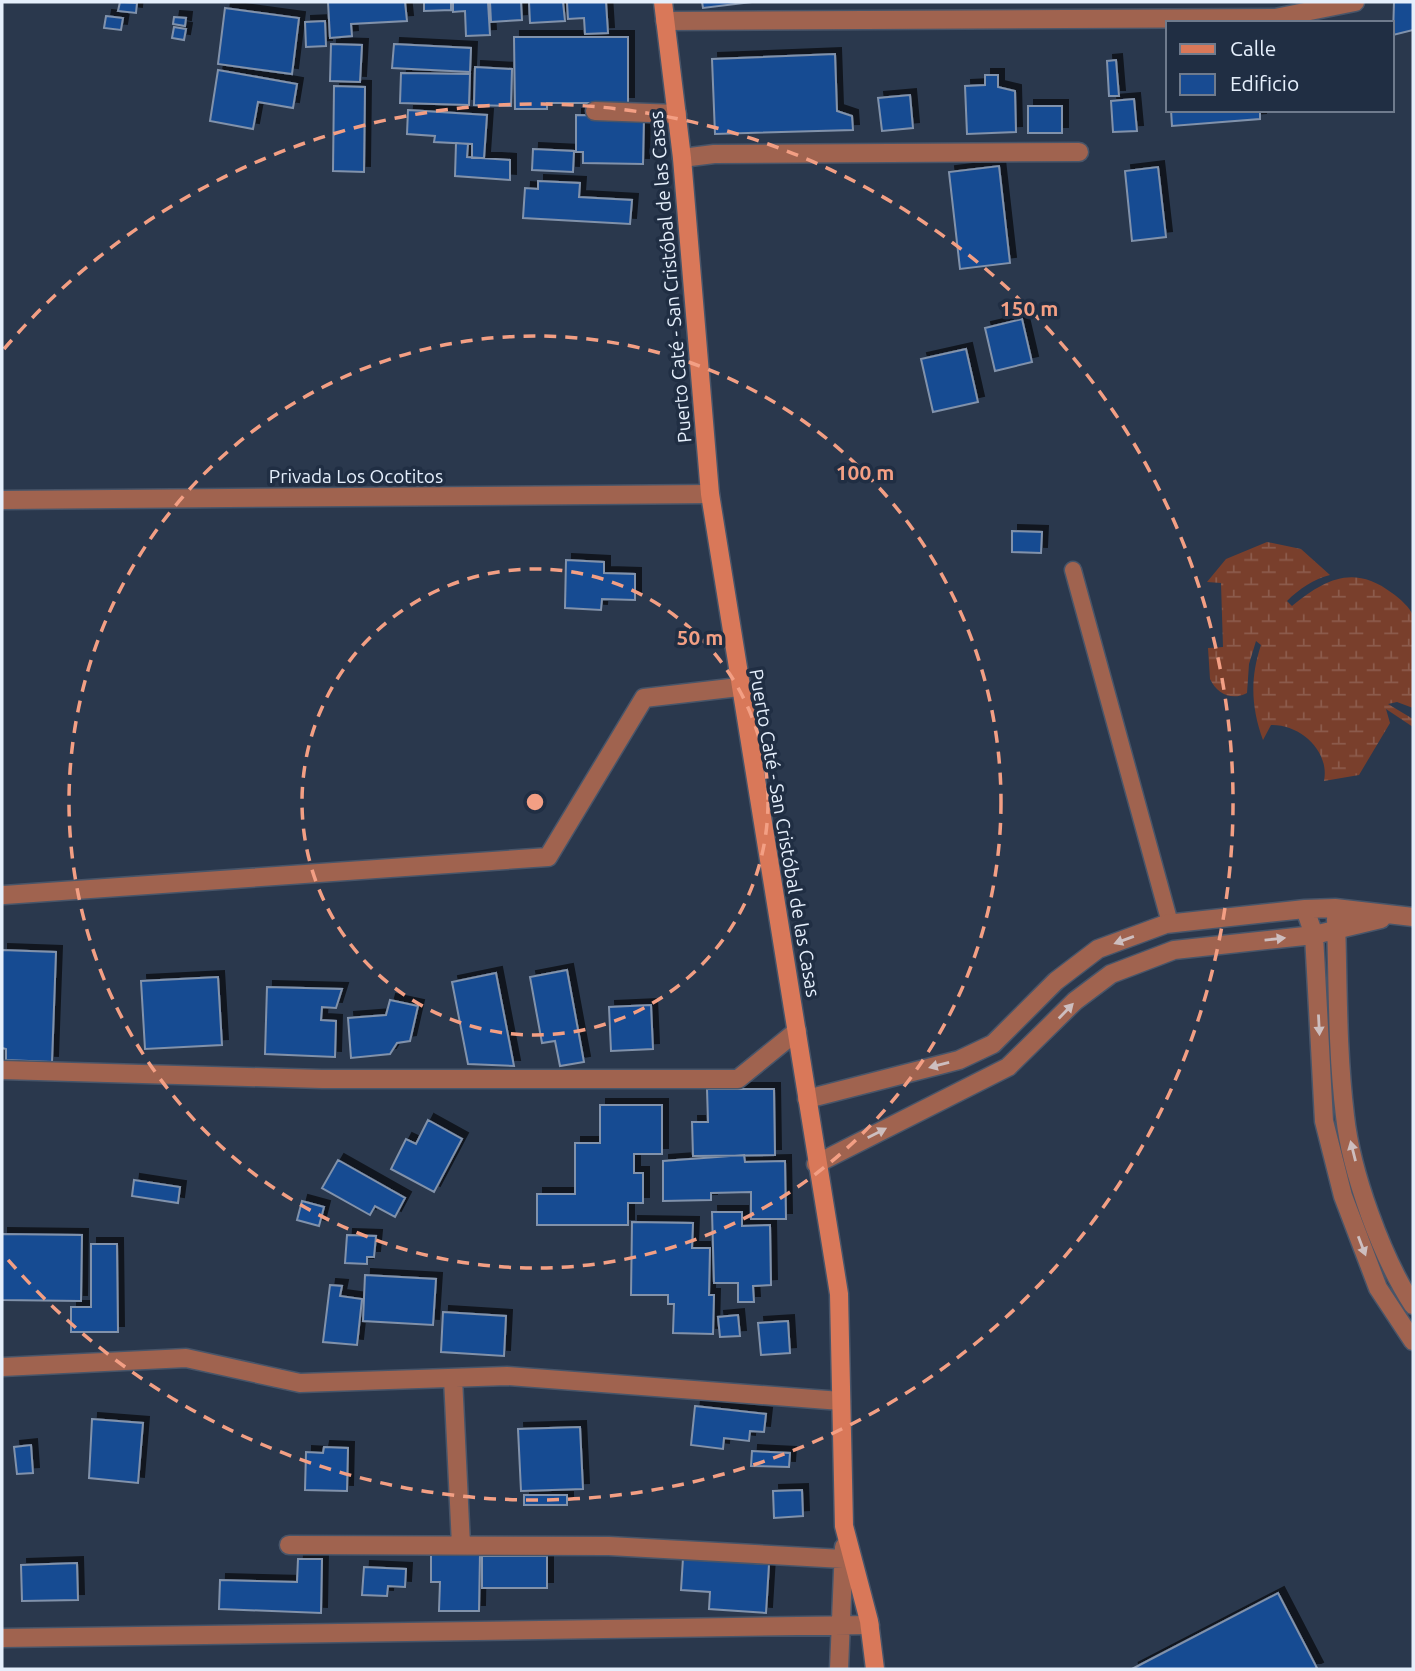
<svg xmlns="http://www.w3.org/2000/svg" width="1415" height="1671" viewBox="0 0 1415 1671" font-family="Ubuntu,sans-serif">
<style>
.wetland{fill:url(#wetland-marsh)}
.building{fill:#184b92;stroke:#8192ab;stroke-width:2;filter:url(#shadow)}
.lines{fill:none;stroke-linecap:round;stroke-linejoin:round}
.service-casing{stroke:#485569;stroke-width:19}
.minor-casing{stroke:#485569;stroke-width:21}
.secondary-casing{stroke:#485569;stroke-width:21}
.service{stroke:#a0634f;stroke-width:16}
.minor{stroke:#a0634f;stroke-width:18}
.secondary{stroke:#d97859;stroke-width:18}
.oneway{fill:#cdbebf}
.ring{fill:none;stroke:#f39f84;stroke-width:3.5;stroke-dasharray:12 9}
.labels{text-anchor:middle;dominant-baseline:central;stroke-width:7;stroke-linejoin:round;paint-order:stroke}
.street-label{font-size:19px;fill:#e5effc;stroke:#202e43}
.centre{fill:#f39f84;stroke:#202e43;stroke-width:3.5}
.ring-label{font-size:21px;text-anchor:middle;font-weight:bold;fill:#f39f84;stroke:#202e43;stroke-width:7;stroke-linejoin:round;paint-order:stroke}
</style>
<defs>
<pattern id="wetland-marsh" width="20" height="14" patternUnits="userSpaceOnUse" patternTransform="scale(1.75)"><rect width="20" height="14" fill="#793f2c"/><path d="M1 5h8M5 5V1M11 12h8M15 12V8" fill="none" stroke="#8c5b4c"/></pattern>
<filter id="shadow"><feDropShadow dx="6" dy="-6" stdDeviation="0" flood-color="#0009"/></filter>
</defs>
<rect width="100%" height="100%" fill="#2a384d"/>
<!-- wetland -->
<path class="wetland" d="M1267 542 1301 549 1330 575C1314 579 1299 589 1287 601L1292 606C1325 579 1354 564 1392 593 1399 598 1411 608 1413 616 1415 638 1413 684 1413 708L1397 702 1388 704 1413 719V727L1386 709 1390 723 1359 775 1324 781C1330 751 1300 724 1271 725L1263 740C1251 707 1250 678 1261 645L1256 641 1249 664 1247 693C1232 701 1217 694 1210 679L1208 648 1223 647 1221 583 1207 582 1226 559Z"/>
<!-- building -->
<path class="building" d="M120 2 137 3 136 13 118 11Z
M328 2H405L407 21 351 24 352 36 330 38Z
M424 2H451V10L424 11Z
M453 2H488L490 35 466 36 465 11 453 12Z
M490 2H521L522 20 491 22Z
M529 2H563L565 21 530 23Z
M567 2H606L608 33 585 34 584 18 568 19Z
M702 2H752L703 8Z
M1394 2H1413V30L1393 35Z
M225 8 299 18 292 74 218 64Z
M106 16 123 18 121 30 104 28Z
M174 17 186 18 185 26 173 24Z
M325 21 326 46 306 47 305 22Z
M174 27 186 29 184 40 172 38Z
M514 37H628V103H547V109H515Z
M331 44 362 45 360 82 330 81Z
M394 44 471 48 470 72 392 68Z
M835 54 837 111 852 116 853 130 715 134 712 59Z
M1116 60 1119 96H1109L1107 61Z
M475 67 512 69 511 106 474 105Z
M218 70 297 84 293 108 258 102 253 129 210 121Z
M401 73 470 74 469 105 400 103Z
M985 75H998V87L1015 91 1016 132 967 134 965 86 985 85Z
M334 86 365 87 364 172 333 171Z
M910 95 913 128 882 131 878 98Z
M1134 99 1137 131 1113 132 1111 101Z
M1028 106H1062V133H1028Z
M408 110 487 115 484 158H472V144L434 142 435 136 407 134Z
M1171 110H1260V119L1172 126Z
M576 115 644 116 643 164 583 163V152H576Z
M456 143 468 144 467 157 510 160V180L455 176Z
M533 149 574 151 573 172 532 170Z
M999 166 1010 263 960 269 949 172Z
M1158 167 1166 237 1132 241 1125 171Z
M538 181 580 183 579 197 632 200 630 224 523 218 525 188 538 189Z
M1022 319 1032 362 995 371 985 328Z
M966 349 978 402 933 412 921 359Z
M1012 531 1042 532 1041 553 1012 552Z
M566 560 604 562V573L635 574V600L602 599 601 610 565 608Z
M2 950 56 952 52 1062 6 1060V1049L2 1048Z
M567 970 584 1062 560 1066 555 1041 542 1043 530 977Z
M496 973 514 1066 468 1064 452 982Z
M218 977 222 1045 145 1049 141 981Z
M267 987 342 989 336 1008 322 1007 321 1020 336 1021 335 1057 265 1054Z
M390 1000 418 1006 410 1041 397 1043 390 1054 351 1058 348 1018 386 1015Z
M651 1005 653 1049 611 1051 609 1007Z
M707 1089H774L775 1155 693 1156 692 1122H708Z
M600 1105H662V1154H634V1173H643V1203H628V1225H537V1194H575V1143H600Z
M428 1120 462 1139 434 1192 391 1169 406 1139 416 1144Z
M744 1155 745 1162 785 1161 786 1219H751V1192L711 1193V1200L663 1201V1161Z
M338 1160 405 1198 395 1217 375 1206 370 1215 322 1188Z
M134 1180 180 1187 178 1203 132 1196Z
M302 1201 324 1207 319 1226 297 1220Z
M712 1212H742V1226L770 1225 771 1285 753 1286 754 1302H738V1283H714Z
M632 1222 693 1223 692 1248H710L709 1295H714L713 1334 673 1333 674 1304H668V1295H631Z
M2 1234 82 1235 81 1301 2 1300Z
M347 1235 376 1236 374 1257H367V1264L345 1263Z
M91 1244H117L118 1332H71V1307H91Z
M365 1275 436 1279 433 1325 363 1321Z
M330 1285 342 1286 340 1296 362 1299 357 1345 323 1342Z
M443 1312 506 1316 504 1356 441 1352Z
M738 1315 740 1336 720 1337 718 1317Z
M788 1321 790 1353 761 1355 758 1323Z
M695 1406 766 1414 764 1432 750 1431 749 1441 724 1438 723 1449 691 1445Z
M92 1419 143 1423 138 1483 89 1478Z
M580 1427 583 1489 521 1491 518 1429Z
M31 1445 33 1473 17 1474 14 1447Z
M324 1447 348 1448 347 1491 305 1490 306 1452 323 1453Z
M752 1451 790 1453 789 1467 751 1466Z
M802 1490 803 1516 774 1518 773 1491Z
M524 1495H567V1505H524Z
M431 1553H480L479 1611H439L440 1582H431Z
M482 1556H547V1588H482Z
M683 1558 769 1564 766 1613 709 1609 710 1592 681 1590Z
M298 1559H322L321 1613 219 1609 220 1580 297 1582Z
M77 1563 78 1600 22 1601 21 1565Z
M364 1567 406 1569 405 1587 388 1586 387 1596 362 1595Z
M1278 1593 1317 1668 1315 1669H1132Z"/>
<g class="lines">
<defs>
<path id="service" d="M1073 570 1170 923"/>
<path id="minor" d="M665 21 1275 18 1355 2
M595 111 677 114
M682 158 714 154 1079 152
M2 500 710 494
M4 895 548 857 644 698 739 687
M1305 909 1314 935 1324 1121 1343 1196 1378 1288 1413 1341
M1336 919C1338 984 1337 1051 1345 1116 1351 1172 1382 1258 1413 1305
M2 1070 322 1079H738L797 1031
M807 1099 959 1060 993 1044 1056 981 1098 949 1166 924 1305 909 1335 908 1413 917
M816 1164 1008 1067 1075 1001 1111 974 1174 950 1314 935 1381 919
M2 1367 186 1358 300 1383 507 1376 841 1401
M453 1378 461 1545
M289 1545 609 1546 843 1559
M2 1638 870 1625
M839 1669 844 1547"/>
<path id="secondary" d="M663 2 682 158 710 494 839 1294 844 1526 869 1621 875 1669"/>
</defs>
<!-- service casing -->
<use href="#service" class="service-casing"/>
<!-- minor casing -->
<use href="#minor" class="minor-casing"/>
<!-- secondary casing -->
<use href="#secondary" class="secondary-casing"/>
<!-- service -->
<use href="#service" class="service"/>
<!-- minor -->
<use href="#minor" class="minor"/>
<!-- secondary -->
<use href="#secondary" class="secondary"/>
</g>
<!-- one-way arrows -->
<defs><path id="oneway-solid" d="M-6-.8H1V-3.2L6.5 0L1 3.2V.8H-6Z" transform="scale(1.75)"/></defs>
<g class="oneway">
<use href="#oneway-solid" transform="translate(1275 939) rotate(-6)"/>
<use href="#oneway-solid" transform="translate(1124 940) rotate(160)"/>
<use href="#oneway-solid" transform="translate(1066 1011) rotate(-46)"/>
<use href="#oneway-solid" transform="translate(1319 1025) rotate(87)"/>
<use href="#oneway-solid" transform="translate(939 1065) rotate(165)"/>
<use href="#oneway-solid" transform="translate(877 1133) rotate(-27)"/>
<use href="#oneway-solid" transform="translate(1353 1151) rotate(-104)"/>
<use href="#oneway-solid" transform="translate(1362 1246) rotate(69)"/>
</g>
<!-- distance rings -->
<g class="ring">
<circle cx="535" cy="802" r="233"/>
<circle cx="535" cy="802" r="466"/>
<path d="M4 349A698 698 0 1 1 4 1255"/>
</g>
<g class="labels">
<!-- street labels -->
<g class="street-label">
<text transform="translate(670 277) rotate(-95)">Puerto Caté - San Cristóbal de las Casas</text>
<text x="356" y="476">Privada Los Ocotitos</text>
<text transform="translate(785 833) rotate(80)">Puerto Caté - San Cristóbal de las Casas</text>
</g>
</g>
<circle cx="535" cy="802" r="10" class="centre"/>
<g class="ring-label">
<text x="1029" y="316">150 m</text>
<text x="865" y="480">100 m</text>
<text x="700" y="645">50 m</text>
</g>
<!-- border -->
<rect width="1415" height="1671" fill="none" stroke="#e5effc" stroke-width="7"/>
<!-- legend -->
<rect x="1166" y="21" width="228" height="91" fill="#202e43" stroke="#6f7b8d" stroke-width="2"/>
<rect x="1180" y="44" width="35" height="10" fill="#d97859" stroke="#6f7b8d" stroke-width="2"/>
<text x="1230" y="56" font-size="21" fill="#e5effc">Calle</text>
<rect x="1180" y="74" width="35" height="21" fill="#184b92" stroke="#6f7b8d" stroke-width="2"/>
<text x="1230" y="91" font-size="21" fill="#e5effc">Edificio</text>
</svg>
